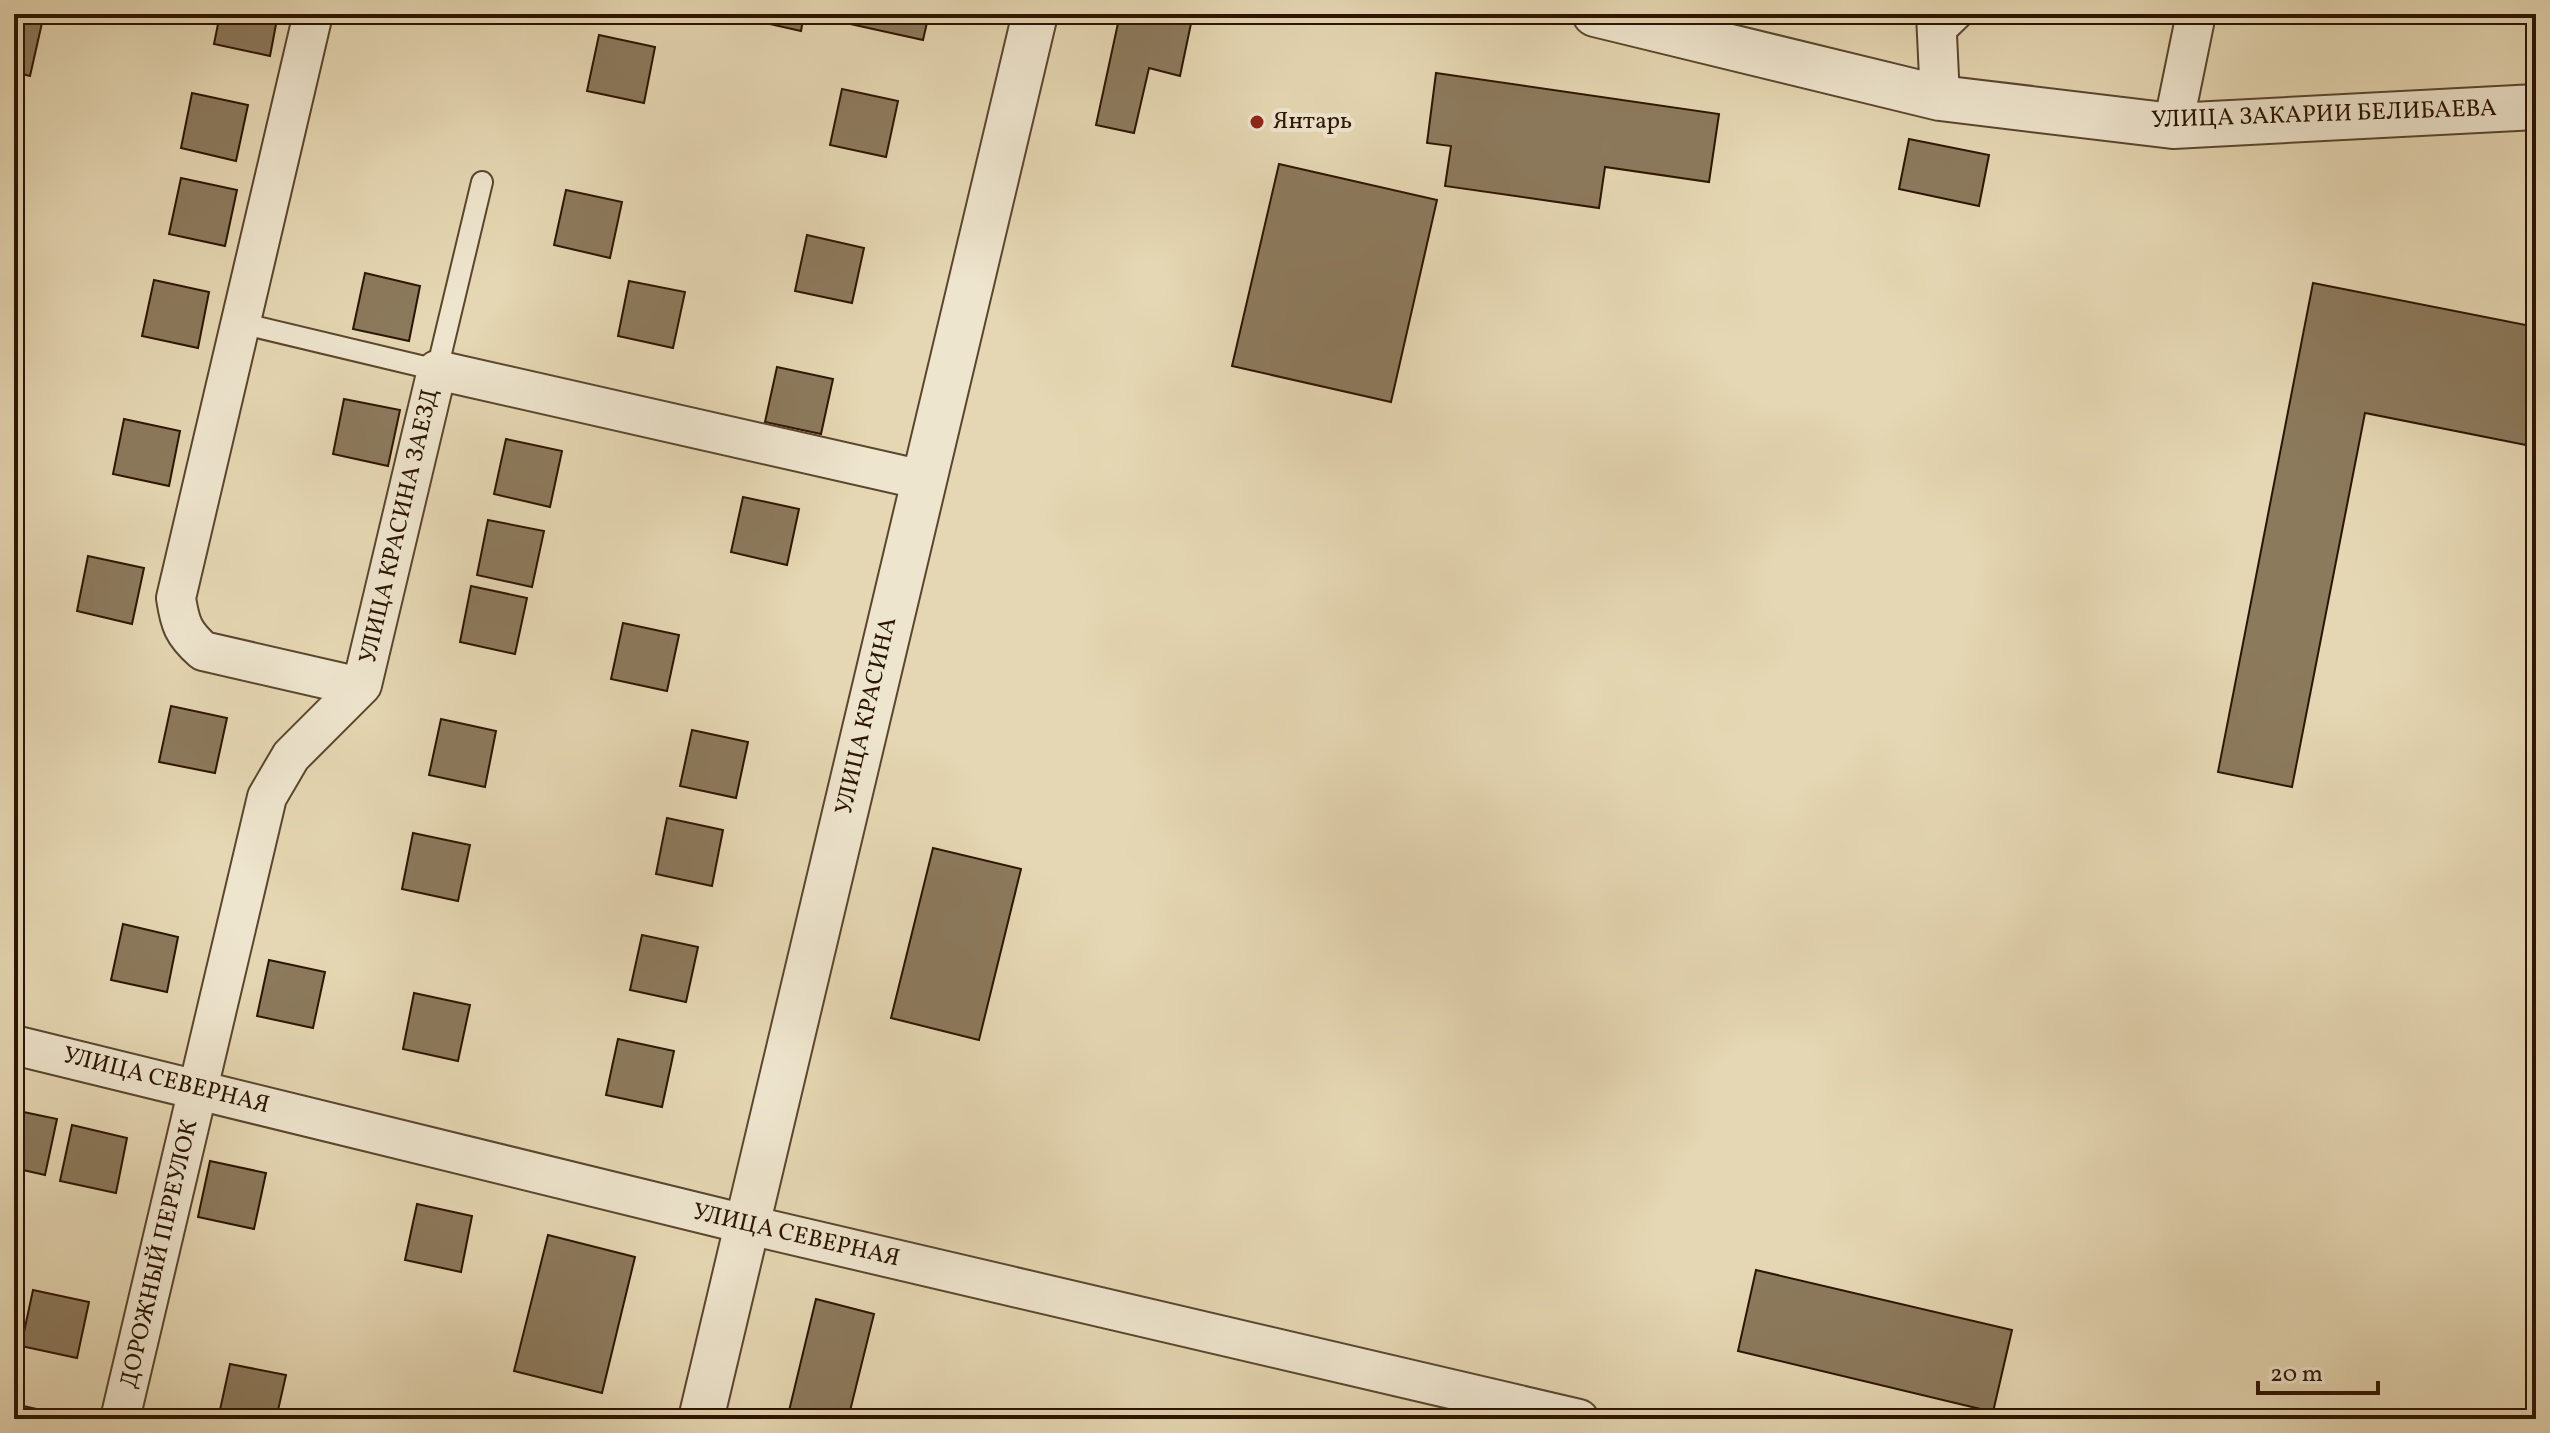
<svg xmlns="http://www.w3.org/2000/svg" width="2550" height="1433" viewBox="0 0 2550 1433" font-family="Vollkorn,serif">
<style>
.building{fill:#8c7a5d;stroke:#2c1500;stroke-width:2}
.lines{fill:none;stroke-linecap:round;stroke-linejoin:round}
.service-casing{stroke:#5a462d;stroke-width:24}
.minor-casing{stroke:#5a462d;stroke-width:42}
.tertiary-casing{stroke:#5a462d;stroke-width:48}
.service{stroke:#eee5ce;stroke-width:20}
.minor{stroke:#eee5ce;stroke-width:38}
.tertiary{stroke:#eee5ce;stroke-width:44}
.poi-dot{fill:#8f2418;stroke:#eee5ce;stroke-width:3}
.labels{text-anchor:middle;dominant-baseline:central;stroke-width:8;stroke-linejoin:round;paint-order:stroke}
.street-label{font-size:24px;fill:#2c1500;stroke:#eee5ce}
.poi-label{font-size:24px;fill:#2c1500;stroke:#eee5ce;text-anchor:start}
</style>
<rect width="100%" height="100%" fill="#e5d7b3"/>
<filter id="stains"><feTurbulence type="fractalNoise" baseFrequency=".0025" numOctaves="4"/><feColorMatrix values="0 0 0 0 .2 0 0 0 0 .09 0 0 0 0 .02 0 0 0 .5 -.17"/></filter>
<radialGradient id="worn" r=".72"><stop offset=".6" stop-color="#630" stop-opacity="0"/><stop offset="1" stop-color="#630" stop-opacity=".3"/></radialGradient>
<!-- building -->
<path class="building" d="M14 14H44L30 76 14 72Z
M220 14H278L270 56 214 44Z
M725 14H804L801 31Z
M805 14H929L923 40Z
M1120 14H1193L1180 76 1149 68 1134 133 1096 125Z
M599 35 655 47 644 103 587 91Z
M1436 73 1719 114 1709 182 1605 167 1599 208 1445 186 1451 146 1427 143Z
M842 89 898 101 886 157 830 145Z
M192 93 248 105 236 161 181 148Z
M1909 139 1989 155 1979 206 1899 189Z
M1279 164 1437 200 1391 402 1232 366Z
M181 178 237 190 225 246 169 234Z
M566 190 622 202 610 258 554 245Z
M807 235 864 248 852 303 795 291Z
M365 273 420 286 409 341 353 329Z
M154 280 209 292 198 348 142 336Z
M629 281 685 292 673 348 618 336Z
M2313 283 2536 327V447L2365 413 2292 787 2218 772Z
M777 367 833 379 821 434 765 422Z
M344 399 400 410 388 466 333 454Z
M124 419 180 431 169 486 113 474Z
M506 439 562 451 550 507 494 494Z
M743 497 799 509 787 565 731 552Z
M488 520 544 531 532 587 477 575Z
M88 556 144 568 132 624 77 611Z
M471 586 527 598 515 654 460 642Z
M623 623 679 635 667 691 611 679Z
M171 706 227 718 215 773 159 762Z
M441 719 496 731 485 787 429 775Z
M692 730 748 742 736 798 680 786Z
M667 818 723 830 712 886 656 874Z
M413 833 470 845 458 901 402 889Z
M933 848 1021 869 979 1040 891 1018Z
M123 924 178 937 167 992 111 980Z
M642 935 698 947 686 1002 630 990Z
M269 960 325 972 313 1028 257 1016Z
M414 993 470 1005 458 1061 403 1049Z
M618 1039 674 1051 662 1107 606 1095Z
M14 1110 57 1119 45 1175 14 1168Z
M72 1125 127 1138 116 1193 60 1181Z
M210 1161 266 1173 254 1229 198 1217Z
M417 1204 472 1216 461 1272 405 1260Z
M548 1235 635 1257 602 1393 514 1371Z
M1756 1270 2012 1330 1993 1412 1738 1351Z
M33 1290 89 1302 77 1358 21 1346Z
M816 1299 874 1314 848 1419H821L789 1411Z
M230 1364 286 1375 276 1419H218Z
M14 1404 64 1415V1419H14Z"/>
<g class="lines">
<defs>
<path id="service" d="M1938 39 1964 14
M240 323 437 370 482 182"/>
<path id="minor" d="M313 14 176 598C180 624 183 633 203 651L360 687
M1936 14 1940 98
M2173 126 2196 14
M14 1045 749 1225 1579 1419
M120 1419 267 797 291 756 362 685 437 370 923 480"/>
<path id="tertiary" d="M1595 14 1940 98 2173 126 2536 107
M701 1419 1035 14"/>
</defs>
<!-- service casing -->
<use href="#service" class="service-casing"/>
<!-- minor casing -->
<use href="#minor" class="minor-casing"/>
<!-- tertiary casing -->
<use href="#tertiary" class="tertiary-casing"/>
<!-- service -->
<use href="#service" class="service"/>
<!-- minor -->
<use href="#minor" class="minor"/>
<!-- tertiary -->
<use href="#tertiary" class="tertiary"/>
</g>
<!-- markers -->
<circle class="poi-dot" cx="1257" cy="122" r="8"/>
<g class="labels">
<!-- street labels -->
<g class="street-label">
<text transform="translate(2324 115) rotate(-2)">УЛИЦА ЗАКАРИИ БЕЛИБАЕВА</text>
<text transform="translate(400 526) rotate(-77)">УЛИЦА КРАСИНА ЗАЕЗД</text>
<text transform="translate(867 716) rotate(-77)">УЛИЦА КРАСИНА</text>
<text transform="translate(166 1081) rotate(14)">УЛИЦА СЕВЕРНАЯ</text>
<text transform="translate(796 1236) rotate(13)">УЛИЦА СЕВЕРНАЯ</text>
<text transform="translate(160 1254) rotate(-77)">ДОРОЖНЫЙ ПЕРЕУЛОК</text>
</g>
<!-- poi labels -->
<g class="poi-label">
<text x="1273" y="122">Янтарь</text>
</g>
</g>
<!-- margin -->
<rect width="2550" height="1433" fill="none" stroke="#e5d7b3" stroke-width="48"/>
<rect x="16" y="16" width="2518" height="1401" fill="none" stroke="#2c1500" stroke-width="4"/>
<rect x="24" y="24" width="2502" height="1385" fill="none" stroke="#2c1500" stroke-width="2"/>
<!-- scale -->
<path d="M2258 1381v12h120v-12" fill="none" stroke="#2c1500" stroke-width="4"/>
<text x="2270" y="1381" font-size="24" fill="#2c1500" stroke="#eee5ce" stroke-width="6" paint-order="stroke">20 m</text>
<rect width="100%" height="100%" filter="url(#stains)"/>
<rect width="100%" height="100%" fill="url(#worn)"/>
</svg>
